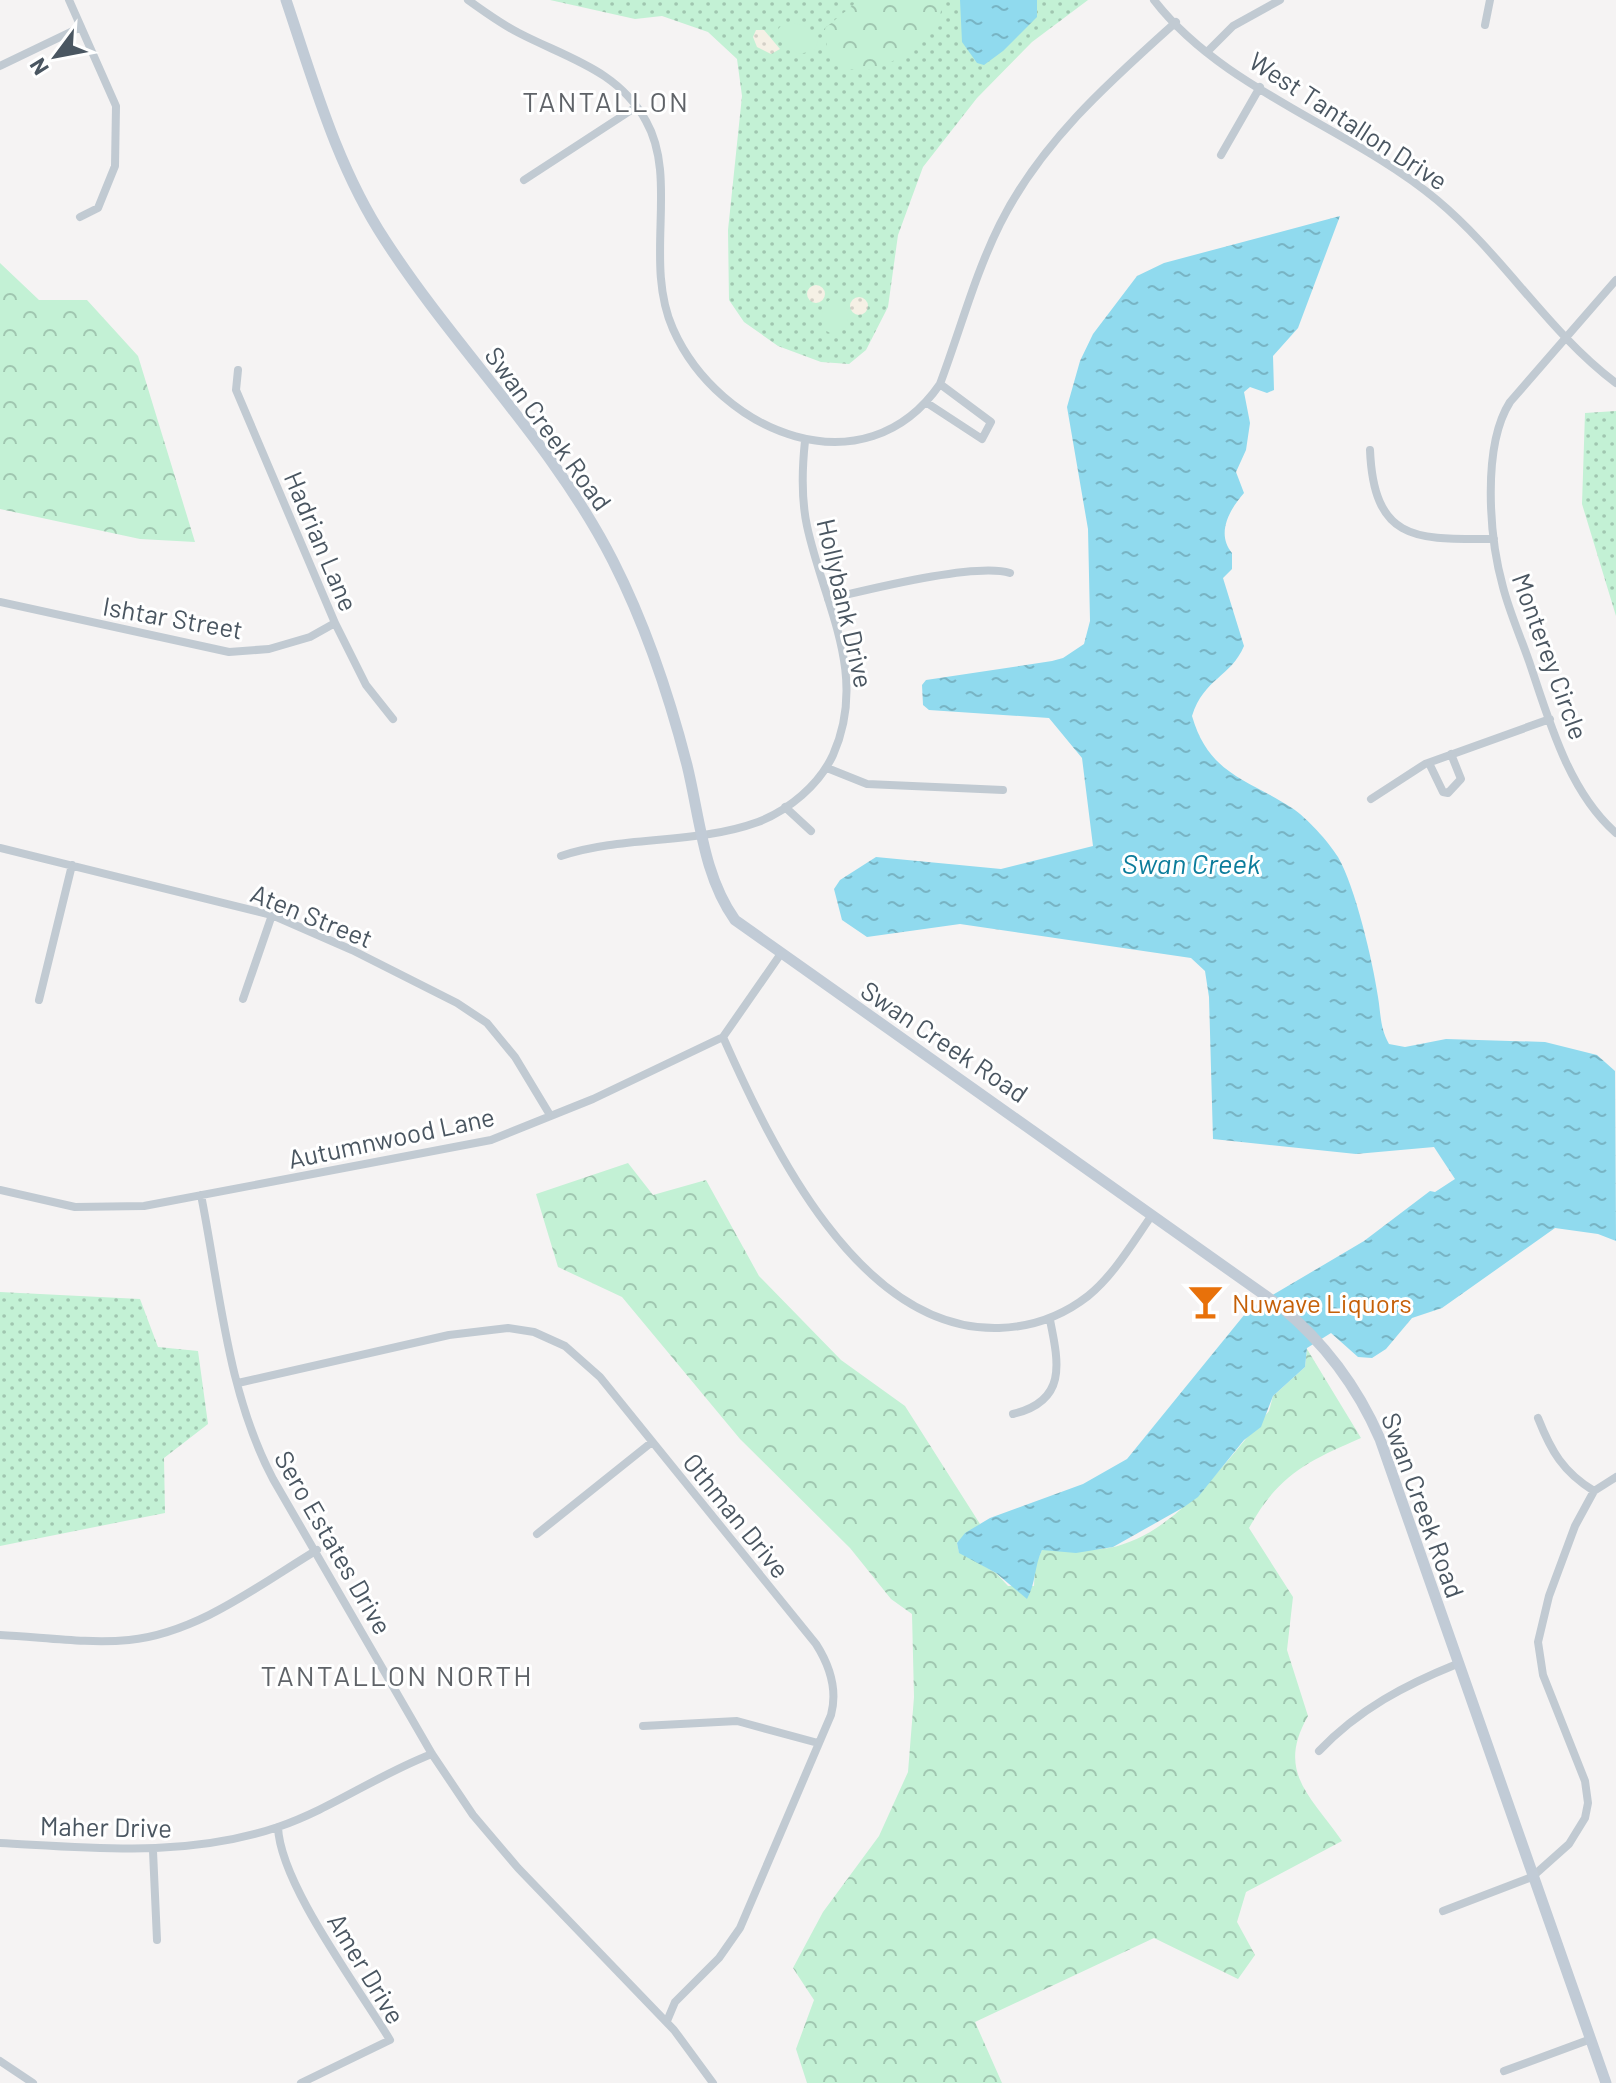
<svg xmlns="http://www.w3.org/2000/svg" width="1616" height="2083" viewBox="0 0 1616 2083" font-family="Barlow,sans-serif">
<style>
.green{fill:url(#green-dots)}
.forest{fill:url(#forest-crowns)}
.sand{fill:url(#sand-dots)}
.pitch{fill:#c3f1d5}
.water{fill:url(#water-ripples)}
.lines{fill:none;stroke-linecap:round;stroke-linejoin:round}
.street{stroke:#c1cad2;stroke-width:8}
.secondary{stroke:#c1cbd6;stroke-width:11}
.labels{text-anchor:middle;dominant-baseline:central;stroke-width:6;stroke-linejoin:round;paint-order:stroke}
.street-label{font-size:26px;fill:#4a5661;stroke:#fff}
.food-label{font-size:26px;fill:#c56008;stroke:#fff;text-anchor:start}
.neighbourhood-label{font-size:28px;letter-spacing:2px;fill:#5f6368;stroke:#fff}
.water-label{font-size:28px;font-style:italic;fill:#0c7c9b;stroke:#fff}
</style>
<defs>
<pattern id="green-dots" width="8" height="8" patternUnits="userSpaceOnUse" patternTransform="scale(2)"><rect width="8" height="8" fill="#c3f1d5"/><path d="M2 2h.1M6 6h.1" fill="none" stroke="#a0c6b0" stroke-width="1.8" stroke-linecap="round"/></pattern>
<pattern id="forest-crowns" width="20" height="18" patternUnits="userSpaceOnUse" patternTransform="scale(2)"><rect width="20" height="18" fill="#c3f1d5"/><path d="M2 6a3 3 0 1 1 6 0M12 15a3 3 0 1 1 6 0" fill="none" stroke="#a0c6b0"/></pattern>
<pattern id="sand-dots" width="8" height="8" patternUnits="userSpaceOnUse" patternTransform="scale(2)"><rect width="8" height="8" fill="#f5f0e5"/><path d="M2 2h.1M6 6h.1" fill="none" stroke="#d4d0c7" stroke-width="1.8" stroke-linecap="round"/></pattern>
<pattern id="water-ripples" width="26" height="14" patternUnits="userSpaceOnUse" patternTransform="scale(2)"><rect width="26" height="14" fill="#90daee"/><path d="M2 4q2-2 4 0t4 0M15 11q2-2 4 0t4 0" fill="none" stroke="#78b4c4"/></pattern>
</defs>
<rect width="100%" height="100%" fill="#f5f3f3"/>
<!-- green -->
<path class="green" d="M550 0H1088L1032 42 977 98 923 167 898 235 888 307 866 350 849 364 821 362 778 346 744 322 729 300 728 230 742 96 737 59 708 32 662 16 635 19Z
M1616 411V616L1582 504 1585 413Z
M0 1292 140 1299 158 1347 198 1351 208 1424 164 1458 165 1513 0 1546Z"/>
<!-- forest -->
<path class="forest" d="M859 0H941C947 33 896 65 868 70 861 72 851 69 843 68L828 51 824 29Z
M0 263 39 300H87L138 356 195 542 140 539 0 509Z
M628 1163 653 1195 706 1180 759 1276 841 1360 905 1406 980 1524 957 1543 959 1552 996 1573 1008 1586H1034L1035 1565 1042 1550C1065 1549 1085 1552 1109 1548 1176 1535 1227 1460 1269 1411L1273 1396 1305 1367 1307 1349 1361 1438C1308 1461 1278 1475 1249 1528L1293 1597 1287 1650 1308 1716C1276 1772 1310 1795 1342 1841L1246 1892 1237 1922 1255 1955 1238 1979 1154 1938 975 2022 1002 2083H807L796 2049 814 2000 793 1968 823 1912 879 1836 908 1772 914 1697 912 1614 891 1599 850 1548 740 1439 622 1297 558 1267 536 1194Z"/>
<!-- sand -->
<path class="sand" d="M756 30H764L780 49 771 54 757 47 753 37Z
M807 294a9 9 0 1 1 18 0a9 9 0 1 1-18 0Z
M850 306a9 9 0 1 1 18 0a9 9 0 1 1-18 0Z"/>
<!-- pitch -->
<path class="pitch" d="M783 23C797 21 813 27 818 41L814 51 798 54 783 45 776 32Z
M834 297 843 302 848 321 845 328 830 333 823 329C820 317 822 303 834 297Z"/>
<!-- water -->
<path class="water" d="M1037 0V17L1003 51 984 65 977 63 962 42 960 0Z
M1340 216 1298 328 1273 356 1274 390 1267 393 1250 387 1244 392 1250 423 1246 450 1236 472 1244 493C1229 510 1216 534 1232 553V569L1223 578 1244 646C1231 677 1204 678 1192 716 1209 775 1248 779 1292 808 1307 818 1328 841 1338 857 1355 886 1373 962 1378 997 1381 1015 1380 1028 1389 1044L1405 1047 1446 1039 1545 1042 1597 1055 1615 1071 1616 1241 1598 1234 1555 1228 1442 1308 1412 1318 1386 1349 1372 1358 1358 1357 1331 1333 1307 1348 1305 1367 1273 1396 1261 1427 1244 1440 1198 1497 1184 1507 1113 1547 1076 1553 1042 1550C1034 1567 1036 1583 1027 1599L996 1573 959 1553 957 1543 965 1533 990 1518 1083 1484 1127 1459 1249 1309 1364 1241 1430 1191 1435 1192 1455 1179 1434 1147 1356 1154 1213 1139 1209 997 1205 971 1191 958 960 924 867 937 842 920 834 889 840 880 876 857 1001 869 1093 846 1082 758 1049 718 929 710 923 705 922 685 926 680 1052 661 1063 658 1084 644 1090 621 1088 529 1067 407 1080 361 1093 334 1137 276 1164 263Z"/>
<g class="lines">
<!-- street -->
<path class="street" d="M69 0 116 106 115 166 98 208 80 217
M468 0C485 12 501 24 519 33 567 58 618 70 646 121 679 179 643 262 673 329 719 433 865 493 940 384 960 331 975 274 1000 224 1041 142 1109 82 1176 22
M1154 0C1223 90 1351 128 1437 200 1503 255 1548 332 1616 383
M1485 25 1490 0
M1207 52 1233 26 1280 0
M0 66 81 27
M1221 155 1260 87
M524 180 636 107
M1616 280 1510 402C1482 446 1489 537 1503 587 1510 614 1522 640 1531 667 1550 724 1570 793 1616 833
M238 370 236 390 335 623 366 685 393 719
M927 403 982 439 991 422 940 384
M1370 450C1374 544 1419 539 1494 539
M828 599C867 590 976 562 1010 573
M0 602 229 652 269 649 310 637 335 623
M1429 763 1443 792 1448 793 1461 779 1451 754
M827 768 867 784 1003 790
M1371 799 1425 764 1550 719
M785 807 811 831
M0 848 272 915 352 950 457 1003 487 1023 515 1057 550 1115
M561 856C624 835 695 845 758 822 789 810 819 785 833 755 869 674 824 605 807 526 801 498 802 469 805 441
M243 999 272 915
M39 1000 72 865
M723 1037C771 1145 859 1332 999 1328 1033 1327 1061 1317 1088 1296 1114 1275 1133 1242 1152 1215
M0 1190 75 1207 144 1206 491 1140 593 1099 723 1037 780 955
M201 1195C220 1290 227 1392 273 1479L432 1754 473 1815 518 1868 674 2030 713 2083
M238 1383 449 1335 508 1328 534 1332 565 1346 600 1377 816 1644C830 1666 838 1689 831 1715L740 1928 719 1958 675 2002 667 2021
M1013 1414C1067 1401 1059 1364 1050 1320
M1538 1418C1551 1451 1563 1472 1594 1491
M537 1534 652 1442
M0 1635C42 1637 87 1644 129 1640 198 1633 259 1585 317 1550
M643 1726 737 1721 818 1743
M1319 1751C1359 1709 1405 1685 1457 1664
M278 1827C280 1884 359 1988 390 2040L301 2083
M0 1843C94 1848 187 1858 278 1827 331 1809 379 1774 432 1754
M153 1851 157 1940
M1443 1911 1532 1877 1569 1844 1585 1818 1588 1803 1585 1781 1543 1675 1538 1642 1549 1596 1575 1526 1594 1491 1616 1477
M0 2061 33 2083
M1504 2071 1591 2039"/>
<!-- secondary -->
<path class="secondary" d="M286 0C314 83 337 167 385 240 456 350 553 443 613 561 646 626 669 695 687 765 700 818 703 875 735 920L1280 1306C1325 1343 1357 1386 1380 1439L1606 2083"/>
</g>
<!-- icons -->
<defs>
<symbol id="bar-bare" viewBox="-9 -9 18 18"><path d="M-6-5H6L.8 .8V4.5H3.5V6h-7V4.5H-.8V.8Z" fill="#e8710a" stroke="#fff" stroke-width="2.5" paint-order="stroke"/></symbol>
</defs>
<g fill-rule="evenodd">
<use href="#bar-bare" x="1180" y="1276" width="51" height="51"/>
</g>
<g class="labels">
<!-- street labels -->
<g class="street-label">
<text transform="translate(1349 120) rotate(33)">West Tantallon Drive</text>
<text transform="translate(549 428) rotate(54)">Swan Creek Road</text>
<text transform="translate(322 541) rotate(67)">Hadrian Lane</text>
<text transform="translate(846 603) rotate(77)">Hollybank Drive</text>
<text transform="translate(173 617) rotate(10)">Ishtar Street</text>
<text transform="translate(1551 656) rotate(70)">Monterey Circle</text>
<text transform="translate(312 915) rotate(22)">Aten Street</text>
<text transform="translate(945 1041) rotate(34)">Swan Creek Road</text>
<text transform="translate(391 1137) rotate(-12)">Autumnwood Lane</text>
<text transform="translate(1424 1505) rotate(70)">Swan Creek Road</text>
<text transform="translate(737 1515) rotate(51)">Othman Drive</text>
<text transform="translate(334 1542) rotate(60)">Sero Estates Drive</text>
<text transform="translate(106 1826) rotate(1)">Maher Drive</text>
<text transform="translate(367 1968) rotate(59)">Amer Drive</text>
</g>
<!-- food labels -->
<g class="food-label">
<text x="1232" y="1302">Nuwave Liquors</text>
</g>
<!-- neighbourhood labels -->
<g class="neighbourhood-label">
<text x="606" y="101">TANTALLON</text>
<text x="397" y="1675">TANTALLON NORTH</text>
</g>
<!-- water labels -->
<g class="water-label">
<text x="1191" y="863">Swan Creek</text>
</g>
</g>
<!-- north arrow -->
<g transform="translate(56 56) rotate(238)" stroke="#ffffff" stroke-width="6" paint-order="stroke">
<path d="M0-6L14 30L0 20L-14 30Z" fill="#4a5661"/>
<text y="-12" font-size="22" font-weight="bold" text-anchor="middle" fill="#4a5661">N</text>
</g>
</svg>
